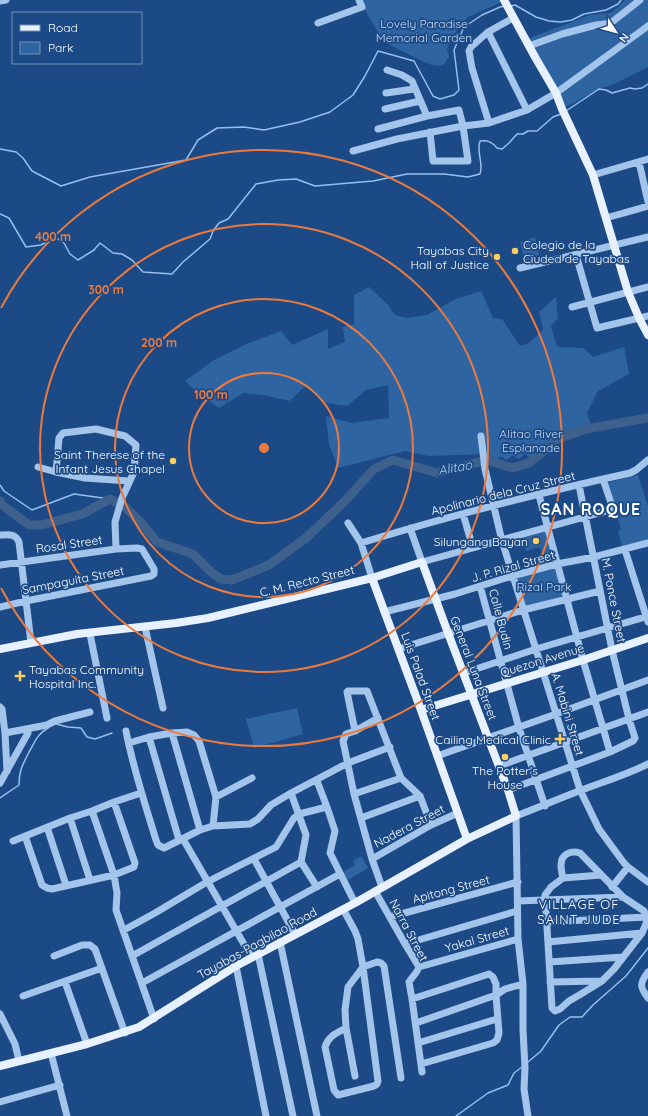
<svg xmlns="http://www.w3.org/2000/svg" width="648" height="1116" viewBox="0 0 648 1116" font-family="Quicksand,sans-serif">
<style>
.green{fill:#2f64a3}
.lines{fill:none;stroke-linecap:round;stroke-linejoin:round}
.stream{stroke:#96bfed;stroke-width:1.5}
.river{stroke:#3e608c;stroke-width:9}
.minor{stroke:#a3c4eb;stroke-width:7}
.major{stroke:#e8f1ff;stroke-width:8}
.ring{fill:none;stroke:#ed7a3d;stroke-width:2}
.poi-dot{fill:#fccf60;stroke:#1c4a86;stroke-width:1.5}
.labels{text-anchor:middle;dominant-baseline:central;stroke-width:3.5;stroke-linejoin:round;paint-order:stroke}
.park-label{font-size:12px;fill:#c8def8;stroke:#1c4a86}
.poi-label{font-size:12px;fill:#fff;stroke:#1c4a86;text-anchor:end}
.street-label{font-size:12px;fill:#fff;stroke:#1c4a86}
.water-label{font-size:13px;font-style:italic;fill:#afcef3;stroke:#1c4a86}
.neighbourhood-label{font-size:13px;letter-spacing:1px;fill:#fff;stroke:#1c4a86}
.district-label{font-size:16px;font-weight:bold;letter-spacing:1px;fill:#fff;stroke:#1c4a86}
.centre{fill:#ed7a3d;stroke:#1c4a86;stroke-width:2}
.ring-label{font-size:12px;text-anchor:middle;font-weight:bold;fill:#ed7a3d;stroke:#1c4a86;stroke-width:3.5;stroke-linejoin:round;paint-order:stroke}
</style>
<rect width="100%" height="100%" fill="#1c4a86"/>
<!-- green -->
<path class="green" d="M359 0H504V1L468 17 457 30 447 48 449 57 444 64 438 66 432 65 424 62 384 42Z
M625 0H648V67L614 84 599 89 562 109 525 40 590 15 611 13Z
M535 237 540 259 525 263 520 242Z
M369 287 388 305 395 315 407 318 427 315 456 299 481 291 493 318 502 319 520 346 529 343 543 330 539 312 556 297 558 318 551 326 557 347 583 348 593 357 624 347 629 374 598 391 587 413 592 428 558 439 543 451 535 453 532 457H529L525 454 520 458 518 459 514 456H511L510 458 506 460 502 457 496 458 483 454 429 456 405 451 338 468 329 444 326 416 351 423 389 418 388 385 366 390 347 406 326 403 306 385 290 401 263 395 243 393 219 408 208 400 203 398 185 381 214 360 249 343 281 331 292 345 328 329V349L345 342 343 327 354 324V295Z
M638 475 648 506V537L647 541 623 549 618 531 621 529 607 483Z
M547 531 567 599 523 610 512 576 545 567 540 547 526 551 522 538Z
M297 708 303 734 254 748 246 719Z
M361 856 368 868 348 880 343 872 355 865 353 861Z"/>
<g class="lines">
<!-- stream -->
<path class="stream" d="M511 6 515 5 536 17 549 21 561 22 572 20 584 14 606 10 618 4 621 0
M566 111 599 89 606 90 612 93 630 88 635 89 642 88 648 84
M0 149 16 152 23 158 32 171 61 186 90 177 186 160 198 140 217 128 244 127 264 130 300 122 330 112 353 95 365 76 378 51 414 61 433 96 440 99 454 95 459 90 454 50 464 27 482 15 500 7 505 6
M0 214 9 218 26 247 41 245 55 237 64 243 70 254 78 260 94 250 100 243 113 253 122 254 132 260 143 272 172 274 183 262 210 239 213 231 219 223 228 219 256 184 278 180 296 179 315 186 373 181 407 174H444L468 177 480 174C484 162 476 155 480 141 488 140 492 142 497 148L502 149 509 143 517 134H523L528 131H537L553 117 561 114
M0 485 4 491 32 510 74 494 110 499
M56 724 68 727 81 728 87 737 95 739 112 733
M0 798 19 785C19 769 23 765 29 752 35 742 37 734 48 728
M528 1062 541 1051 559 1025 570 1017H582L593 1005 626 976 648 948
M456 1116 488 1093 508 1085 514 1073 522 1067"/>
<!-- river -->
<path class="river" d="M0 501 2 505 29 525H42L82 514 110 499 125 507 144 526 157 542 193 554 211 572 221 579 232 580 269 565 306 538 344 502 374 469 393 460 437 473 487 460 512 468 529 463 558 439 586 429 648 418"/>
<!-- minor -->
<path class="minor" d="M0 1 6 0
M318 23 362 7 359 0
M488 32 527 110
M529 46 562 34 596 25 605 24 612 22 640 0
M387 70 402 75 412 81 427 116
M386 93 414 89
M385 109 420 101
M489 123 472 68 469 51 471 47 488 32 513 18
M378 129 427 116 459 110 463 126 468 161H433L430 132
M353 151 397 139 463 126 489 123 527 110 556 93 648 26
M639 162 648 202
M593 175 648 159
M606 218 648 206
M576 255 597 328 648 316
M520 268 648 237
M572 307 648 287
M481 436 485 469 502 541 580 790 599 829 624 863 628 867 648 882
M38 467 56 472 85 478 129 481
M56 472 59 438 63 433 96 429 125 436 136 445 134 472 122 498 115 522 116 549
M539 495 583 660 610 752
M463 514 473 548
M348 523 361 543 372 578
M410 528 422 562 610 510 612 509V506L603 479
M0 535C9 535 15 533 19 542L31 643
M361 543C449 516 539 493 630 473L636 470 648 460
M625 550 648 622
M0 565 116 549 137 548 142 549 154 569V574L151 576 26 601 0 607
M480 586 519 728 545 806
M384 612 455 594 512 576 557 564 594 557 648 543
M145 627 163 708
M90 634 107 718
M398 649 523 610 600 591
M464 673 536 649 648 616
M0 707 2 709 5 733 7 771
M378 718 355 731 346 734 343 741 354 794 372 859 382 887
M126 731C133 768 145 804 156 840L158 845 164 848 200 830 213 826 250 824 258 819 271 805 291 793 348 763 390 747
M355 731 347 692 348 691H367L401 778
M5 733 47 725 55 721 90 712
M172 733 200 830
M149 737 179 840
M129 743 149 737 172 733 187 732 194 735 199 741 216 797 213 826
M437 756 556 714 648 680
M499 766 648 712
M317 781 327 807 335 831 330 853 355 903
M0 783 28 733V729
M508 790 610 752 633 741 635 738 629 719 612 650 579 485
M291 793 306 835 301 862 317 887
M354 794 401 778 420 796 431 825
M216 797 252 778
M92 811 114 875 117 893 116 910 154 1019
M70 818 90 880
M361 818 420 796
M47 827 66 885
M25 836 42 885 47 888 52 889 114 875 134 867 135 863 114 802
M183 839 252 958
M13 841 70 818 92 811 114 802 141 793
M254 859 295 934
M372 859 431 825 458 813
M563 878C562 874 561 869 561 865 561 854 571 850 580 853L623 897 644 911 647 917 646 924 642 933 614 969 602 981 581 994 569 1001 560 1009 555 1011 552 1008 545 895 551 887 563 878 601 875
M612 887 628 867
M375 891 405 944 419 967C417 973 412 977 409 982L412 999 422 1072
M518 901 623 897
M343 909 355 931 358 939 363 967 378 1081 377 1084 374 1086 338 1095 334 1090 325 1047C328 1036 337 1033 346 1028
M390 917 518 882
M546 922 647 917
M124 930 155 913 207 882 276 847 294 818 299 814 327 807
M280 942 317 1116
M548 942 642 933
M405 944 517 911
M258 954 293 1116
M54 956 82 945H90L95 949 125 1033
M132 956 301 862
M549 962 623 957
M236 966 266 1116
M419 967 518 939
M648 972C639 984 640 987 648 998
M65 982 87 1044
M550 982 602 981
M142 983 340 874
M23 996 102 968
M412 999 489 974 493 977 496 984V995L499 1033 497 1040 493 1043 421 1064
M0 1014 15 1044 19 1061
M416 1023 496 995 505 989 523 984
M418 1043 497 1019
M51 1053 67 1116
M355 1076 346 1028 345 1010 348 987 363 967 377 962 381 963 384 966 401 1078
M0 1102 60 1085
M528 1116 524 1089 525 1068 523 1030V984L518 939 516 816C537 808 558 799 579 791 602 782 626 775 648 764"/>
<!-- major -->
<path class="major" d="M504 0 535 57 556 93 562 109 593 175 628 292 639 318 648 335
M372 578 421 710 467 839
M0 649 77 634 176 623 208 618 372 578 422 562 448 633 508 790 516 816 467 839 355 903 236 966 139 1027 87 1044 0 1066
M421 710 583 660 648 638"/>
</g>
<!-- distance rings -->
<g class="ring">
<circle cx="264" cy="448" r="75"/>
<circle cx="264" cy="448" r="149"/>
<circle cx="264" cy="448" r="224"/>
<path d="M1 308A298 298 0 1 1 1 588"/>
</g>
<!-- markers -->
<g class="poi-dot">
<circle cx="515" cy="251" r="4"/>
<circle cx="497" cy="257" r="4"/>
<circle cx="173" cy="461" r="4"/>
<circle cx="536" cy="541" r="4"/>
<path d="M18 670h4v4h4v4h-4v4h-4v-4h-4v-4h4z"/>
<path d="M558 733h4v4h4v4h-4v4h-4v-4h-4v-4h4z"/>
<circle cx="505" cy="757" r="4"/>
</g>
<g class="labels">
<!-- park labels -->
<g class="park-label">
<text x="424" y="23">Lovely Paradise<tspan x="424" dy="14">Memorial Garden</tspan></text>
<text x="531" y="433">Alitao River<tspan x="531" dy="14">Esplanade</tspan></text>
<text x="544" y="586">Rizal Park</text>
</g>
<!-- poi labels -->
<g class="poi-label">
<text x="523" y="244" text-anchor="start">Colegio de la<tspan x="523" dy="14">Ciuded de Tayabas</tspan></text>
<text x="489" y="250">Tayabas City<tspan x="489" dy="14">Hall of Justice</tspan></text>
<text x="165" y="454">Saint Therese of the<tspan x="165" dy="14">Infant Jesus Chapel</tspan></text>
<text x="528" y="541">Silungang Bayan</text>
<text x="29" y="669" text-anchor="start">Tayabas Community<tspan x="29" dy="14">Hospital Inc.</tspan></text>
<text x="551" y="739">Cailing Medical Clinic</text>
<text x="505" y="770" text-anchor="middle">The Potter's<tspan x="505" dy="14">House</tspan></text>
</g>
<!-- street labels -->
<g class="street-label">
<text transform="translate(503 493) rotate(-14)">Apolinario dela Cruz Street</text>
<text transform="translate(69 544) rotate(-8)">Rosal Street</text>
<text transform="translate(513 566) rotate(-16)">J. P. Rizal Street</text>
<text transform="translate(73 580) rotate(-11)">Sampaguita Street</text>
<text transform="translate(307 581) rotate(-14)">C. M. Recto Street</text>
<text transform="translate(614 600) rotate(79)">M. Ponce Street</text>
<text transform="translate(501 619) rotate(75)">Calle Budin</text>
<text transform="translate(542 660) rotate(-17)">Quezon Avenue</text>
<text transform="translate(474 668) rotate(69)">General Luna Street</text>
<text transform="translate(421 676) rotate(70)">Luis Palad Street</text>
<text transform="translate(568 714) rotate(73)">A. Mabini Street</text>
<text transform="translate(409 826) rotate(-28)">Nadera Street</text>
<text transform="translate(451 889) rotate(-15)">Apitong Street</text>
<text transform="translate(409 930) rotate(62)">Narra Street</text>
<text transform="translate(477 939) rotate(-16)">Yakal Street</text>
<text transform="translate(257 943) rotate(-29)">Tayabas-Pagbilao Road</text>
</g>
<!-- water labels -->
<g class="water-label">
<text transform="translate(455 467) rotate(-11)">Alitao</text>
</g>
<!-- neighbourhood labels -->
<g class="neighbourhood-label">
<text x="579" y="904">VILLAGE OF<tspan x="579" dy="15">SAINT JUDE</tspan></text>
</g>
<!-- district labels -->
<g class="district-label">
<text x="591" y="509">SAN ROQUE</text>
</g>
</g>
<circle cx="264" cy="448" r="6" class="centre"/>
<g class="ring-label">
<text x="53" y="241">400 m</text>
<text x="106" y="294">300 m</text>
<text x="159" y="347">200 m</text>
<text x="211" y="399">100 m</text>
</g>
<!-- legend -->
<rect x="12" y="12" width="130" height="52" fill="#1c4a86" stroke="#7792b6"/>
<rect x="20" y="25" width="20" height="6" fill="#e8f1ff" stroke="#7792b6"/>
<text x="48" y="32" font-size="12" fill="#ffffff">Road</text>
<rect x="20" y="42" width="20" height="12" fill="#2f64a3" stroke="#7792b6"/>
<text x="48" y="52" font-size="12" fill="#ffffff">Park</text>
<!-- north arrow -->
<g transform="translate(616 32) rotate(126)" stroke="#1c4a86" stroke-width="3" paint-order="stroke">
<path d="M0-3L7 15L0 10L-7 15Z" fill="#ffffff"/>
<text y="-6" font-size="11" font-weight="bold" text-anchor="middle" fill="#ffffff">N</text>
</g>
</svg>
